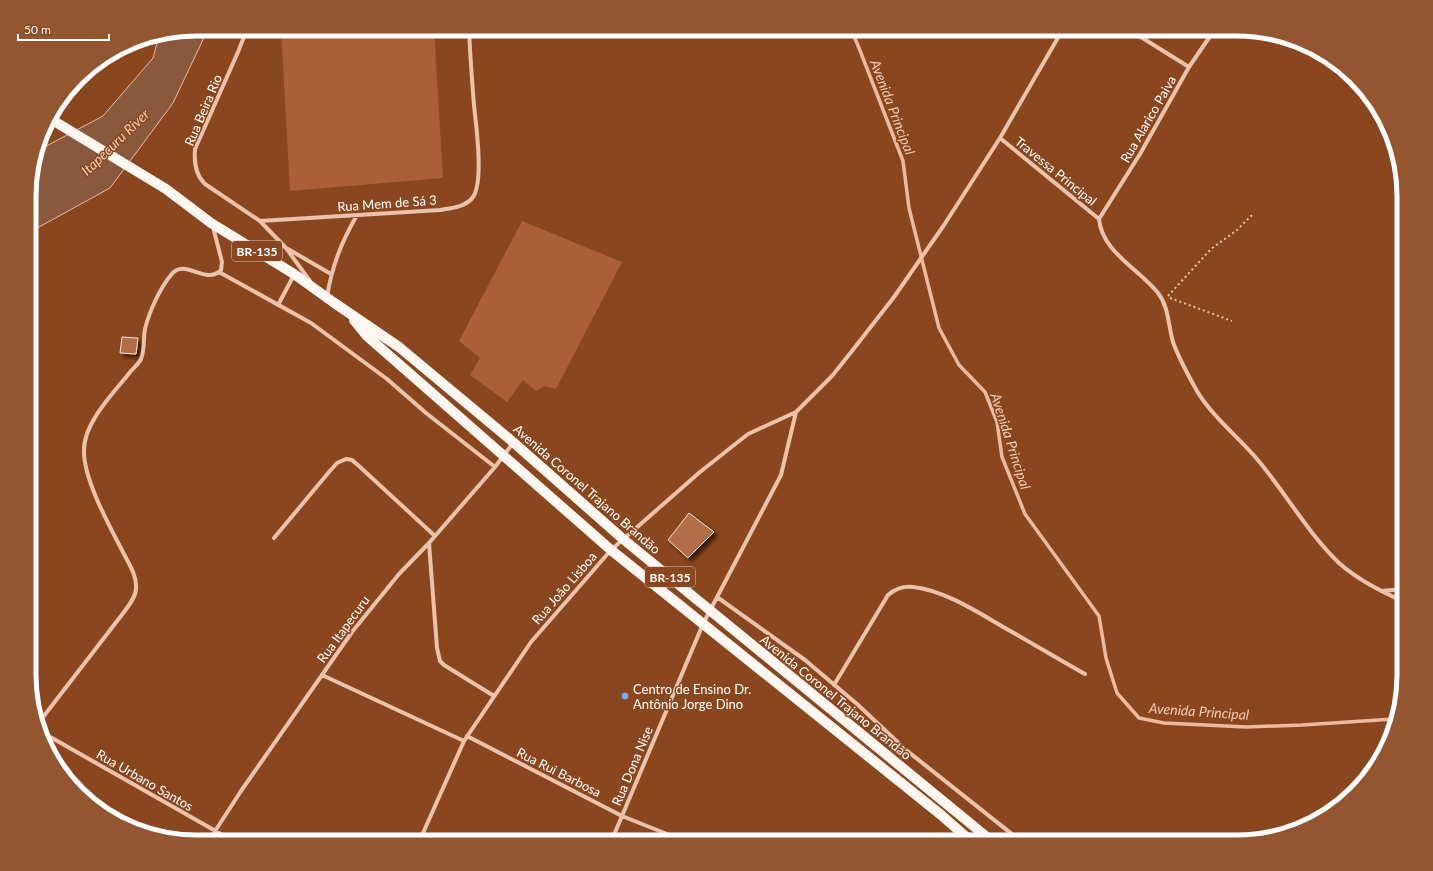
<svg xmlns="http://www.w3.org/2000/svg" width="1433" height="871" viewBox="0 0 1433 871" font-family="Lato,sans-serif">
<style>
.green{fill:#aa5f36}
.water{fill:#8a593d;stroke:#edb99f}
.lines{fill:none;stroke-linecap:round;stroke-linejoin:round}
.stream{stroke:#edb99f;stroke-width:3.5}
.building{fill:#b26e48;stroke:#f8ded1;filter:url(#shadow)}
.path{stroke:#ebc2ac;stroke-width:2;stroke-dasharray:2 3;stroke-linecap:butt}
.minor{stroke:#ebc2ac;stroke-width:4}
.primary{stroke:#fef6f0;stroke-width:10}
.poi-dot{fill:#6cb0f9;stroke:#8a471f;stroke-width:1.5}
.labels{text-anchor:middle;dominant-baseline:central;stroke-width:3;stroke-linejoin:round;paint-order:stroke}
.shield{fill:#8a471f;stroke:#dcc8bc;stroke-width:1}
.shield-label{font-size:12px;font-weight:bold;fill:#fff}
.street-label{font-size:13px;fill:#fff;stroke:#8a471f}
.poi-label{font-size:13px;fill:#fff;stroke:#8a471f;text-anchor:start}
.water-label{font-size:14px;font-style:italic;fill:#f2ccb7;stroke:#8a471f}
.rim{fill:none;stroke:#fff;stroke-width:5}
</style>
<defs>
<filter id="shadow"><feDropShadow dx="3.5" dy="3.5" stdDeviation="2" flood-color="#0009"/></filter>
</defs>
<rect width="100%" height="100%" fill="#8a471f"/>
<!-- green -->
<path class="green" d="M281 29H434L443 178 290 191Z
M522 221 622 262 556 389 544 386 536 391 523 380 507 402 470 375 480 358 459 341Z"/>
<!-- water -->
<path class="water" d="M196 29H208L173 103 110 188 30 232V174L37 151 103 116 153 58 159 36Z"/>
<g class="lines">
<!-- stream -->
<path class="stream" d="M851 29 859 48 903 161 909 208 939 328 959 365 985 392 997 422 1002 457 1025 514 1099 616 1106 658 1117 693 1139 718 1164 723 1246 727 1302 725 1394 719"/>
</g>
<!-- building -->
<path class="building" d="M122 337 138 338 136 354 120 353Z
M689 513 714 532 688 558 668 540Z"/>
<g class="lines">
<!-- path -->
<path class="path" d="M1168 296 1211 249 1237 230 1254 213
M1170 298 1232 321"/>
<!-- minor -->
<path class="minor" d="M247 29 238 52 195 149C194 162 195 175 205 184L260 221 286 248 310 281
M1128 29 1189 67
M1000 138 1099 219
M1099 219C1102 252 1139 269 1158 293 1169 307 1168 325 1173 342 1179 359 1188 375 1197 391 1211 415 1238 437 1257 459 1285 492 1307 532 1339 563 1358 580 1381 591 1404 602
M1099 219 1140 154 1189 67 1215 29
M260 221 440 210C452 208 466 207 473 197 484 181 476 125 474 105 472 80 470 54 469 29
M288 249 331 274
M219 272 311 323 387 379 426 413 495 467
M327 297C332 266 341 243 357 215
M278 305 294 275
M274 538 329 472 337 463 346 459 352 460 360 467 435 536
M429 543 437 648 440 661 444 665 494 696
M1381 591 1404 589
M717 597 805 660 857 704 906 750 1022 842
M322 675 464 741
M834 685 888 595C896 588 903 586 913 587 944 590 979 613 1005 628 1032 643 1058 659 1085 674
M40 721 124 612C129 605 136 597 136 588 137 576 129 564 124 554 110 527 83 479 84 450 84 424 111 395 127 376 131 370 138 365 141 359 145 350 143 339 145 329 149 312 160 288 171 275 185 257 205 286 221 270L222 262 213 227
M45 734 235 842
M467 736 622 816 687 842
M208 842 241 791 352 632 399 574 429 543 495 467 513 443
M419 842 464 741 531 642 611 550 700 472 748 434 796 412
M611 842 703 624 781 475 796 412 832 376 852 351 894 297 944 225 1000 138 1063 29"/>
<!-- primary -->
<path class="primary" d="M49 118 166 189 211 223 294 274 333 302 399 347 513 442 623 539 993 842
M354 320 367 336 611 550 940 814 972 842"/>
</g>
<!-- markers -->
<circle class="poi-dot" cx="625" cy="696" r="4"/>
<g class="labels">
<!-- shield labels -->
<g class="shield">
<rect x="232" y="241" width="50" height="20" rx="3"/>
<rect x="645" y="567" width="50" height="20" rx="3"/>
</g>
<g class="shield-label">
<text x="257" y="251">BR-135</text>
<text x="670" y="577">BR-135</text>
</g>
<!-- street labels -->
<g class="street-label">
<text transform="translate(203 110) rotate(-67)">Rua Beira Rio</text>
<text transform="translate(1148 119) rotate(-60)">Rua Alarico Paiva</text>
<text transform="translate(1056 171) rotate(39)">Travessa Principal</text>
<text transform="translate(387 203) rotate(-4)">Rua Mem de Sá 3</text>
<text transform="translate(587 489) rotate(41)">Avenida Coronel Trajano Brandão</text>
<text transform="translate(564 588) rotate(-49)">Rua João Lisboa</text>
<text transform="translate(343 629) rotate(-54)">Rua Itapecuru</text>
<text transform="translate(836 697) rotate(39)">Avenida Coronel Trajano Brandão</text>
<text transform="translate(632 766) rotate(-67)">Rua Dona Nise</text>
<text transform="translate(559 772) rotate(27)">Rua Rui Barbosa</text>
<text transform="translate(145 780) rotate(30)">Rua Urbano Santos</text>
</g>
<!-- poi labels -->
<g class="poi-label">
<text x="633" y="689">Centro de Ensino Dr.<tspan x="633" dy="15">Antônio Jorge Dino</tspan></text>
</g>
<!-- water labels -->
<g class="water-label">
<text transform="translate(893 107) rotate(69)">Avenida Principal</text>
<text transform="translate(115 142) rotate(-44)">Itapecuru River</text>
<text transform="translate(1011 441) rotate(72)">Avenida Principal</text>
<text transform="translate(1199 711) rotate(4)">Avenida Principal</text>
</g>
</g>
<!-- crop -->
<path d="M0 0H1433V871H0ZM196 36H1237A160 160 0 0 1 1397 196V675A160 160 0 0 1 1237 835H196A160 160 0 0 1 36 675V196A160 160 0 0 1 196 36Z" fill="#935631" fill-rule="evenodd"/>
<path class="rim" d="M196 36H1237A160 160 0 0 1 1397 196V675A160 160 0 0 1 1237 835H196A160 160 0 0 1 36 675V196A160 160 0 0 1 196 36Z"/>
<!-- scale -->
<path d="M18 34v6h91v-6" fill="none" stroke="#ffffff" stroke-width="2"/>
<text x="24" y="34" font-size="12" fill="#ffffff" stroke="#8a471f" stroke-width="3" paint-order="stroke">50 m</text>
</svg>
